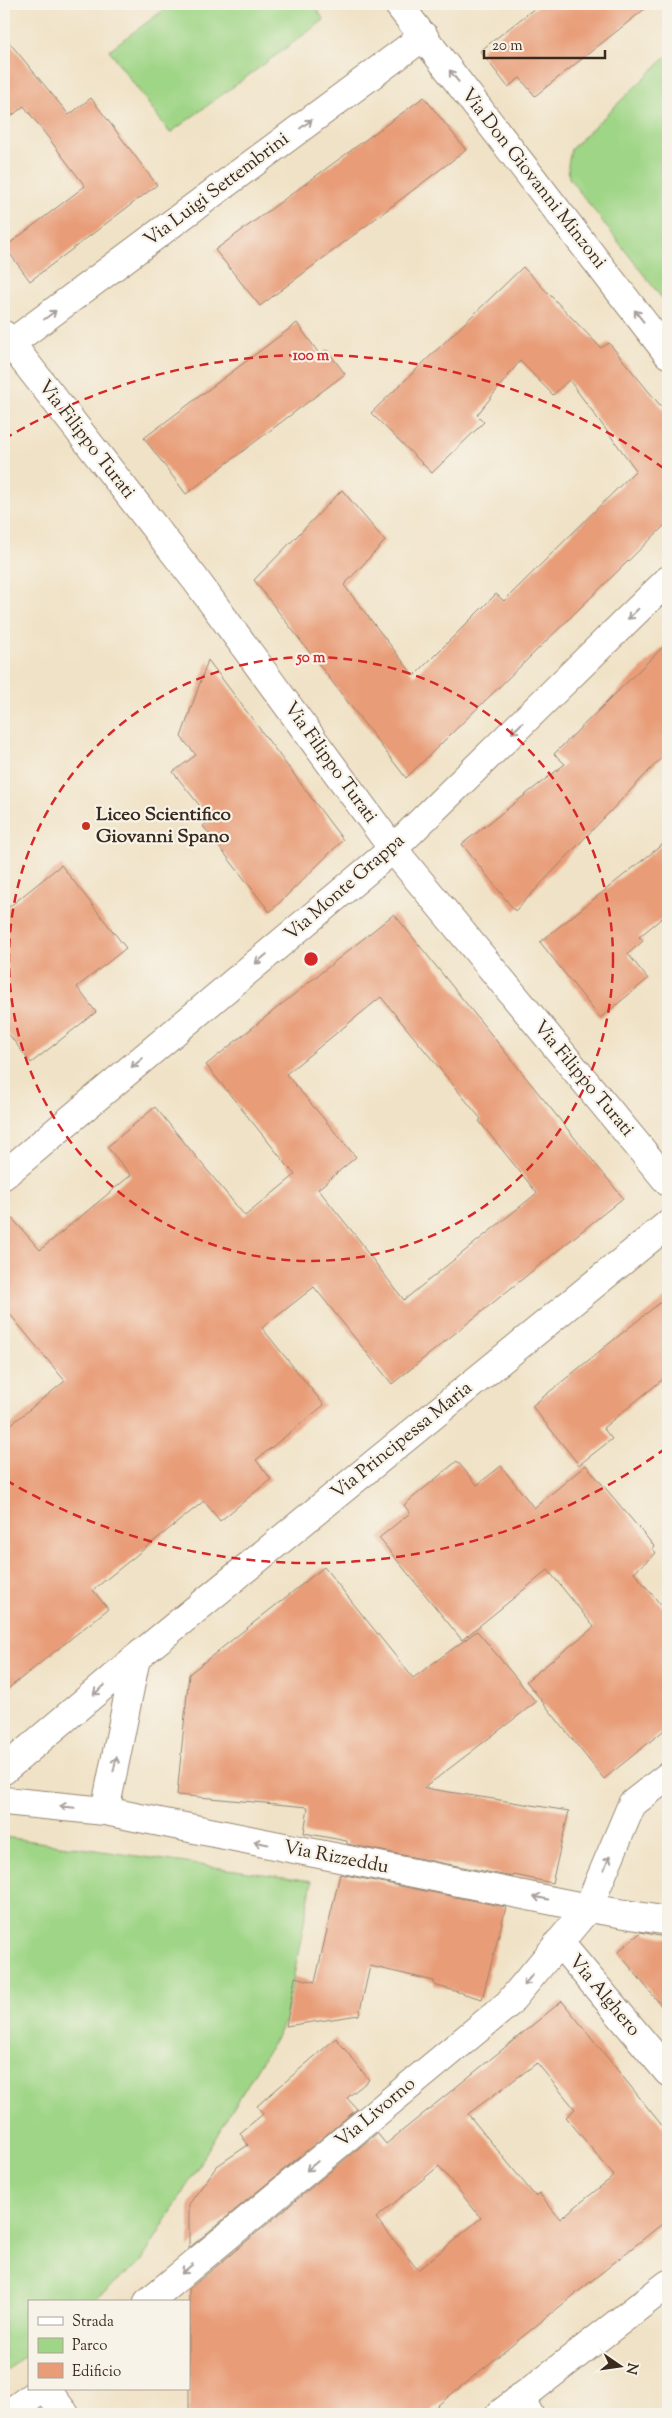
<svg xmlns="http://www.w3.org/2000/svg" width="672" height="2418" viewBox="0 0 672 2418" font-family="'Sorts Mill Goudy',serif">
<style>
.green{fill:#9fd586;stroke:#6d8052}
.building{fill:#e89c77;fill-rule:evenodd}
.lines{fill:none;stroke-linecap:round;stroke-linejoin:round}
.minor-casing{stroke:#968672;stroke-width:30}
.major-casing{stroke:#968672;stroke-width:30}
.minor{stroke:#fff;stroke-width:28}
.major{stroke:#fff;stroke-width:28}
.oneway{stroke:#a79f9a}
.ring{fill:none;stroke:#d62828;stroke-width:2.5;stroke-dasharray:9 6}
.poi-dot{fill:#c8321e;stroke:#f7f3e8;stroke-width:2}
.labels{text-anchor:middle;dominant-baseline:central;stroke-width:4.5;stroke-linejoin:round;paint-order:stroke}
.street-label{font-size:19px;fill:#3b2a1e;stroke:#f7f3e8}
.poi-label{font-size:19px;font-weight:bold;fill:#3b2a1e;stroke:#f7f3e8;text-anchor:start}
.centre{fill:#d62828;stroke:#f7f3e8;stroke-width:2.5}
.ring-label{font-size:15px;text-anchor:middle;font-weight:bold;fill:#d62828;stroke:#f7f3e8;stroke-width:4.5;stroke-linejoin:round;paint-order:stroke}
</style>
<rect width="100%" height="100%" fill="#f7f3e8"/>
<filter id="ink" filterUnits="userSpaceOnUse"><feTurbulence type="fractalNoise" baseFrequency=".02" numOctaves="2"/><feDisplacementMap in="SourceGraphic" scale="10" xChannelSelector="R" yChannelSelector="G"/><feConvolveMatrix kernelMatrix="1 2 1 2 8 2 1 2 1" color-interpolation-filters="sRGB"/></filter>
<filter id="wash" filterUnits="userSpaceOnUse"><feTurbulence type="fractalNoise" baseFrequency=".0096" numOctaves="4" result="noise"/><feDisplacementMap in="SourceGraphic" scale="20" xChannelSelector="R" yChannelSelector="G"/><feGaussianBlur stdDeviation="1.12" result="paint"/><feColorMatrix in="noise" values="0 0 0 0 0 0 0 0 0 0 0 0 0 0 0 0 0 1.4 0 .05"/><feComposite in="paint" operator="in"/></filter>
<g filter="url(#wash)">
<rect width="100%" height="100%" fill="#f0e2c6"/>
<!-- green -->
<path class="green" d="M172 4H313L324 20 170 133 109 50Z
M668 55V306L569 178 568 165 571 149Z
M4 1837 312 1881 285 2022 141 2262 91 2302H29V2352L4 2372Z"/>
<g id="blocks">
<!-- building -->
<path class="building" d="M540 4H651L535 96 520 78 508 87 480 51Z
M4 36 69 115 91 98 157 185 30 281 5 247 85 186 24 106 4 122Z
M424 97 466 150 260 306 215 250Z
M523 267 601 348 609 343 668 415V522L406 778 254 580 342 490 385 541 344 585 414 676 496 594 504 601 636 470 569 380 553 395 520 361 477 415 484 422 432 473 371 413Z
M297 323 320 355 327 350 345 374 186 494 144 438Z
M668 642V751L515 911 462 844 565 764 554 754Z
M208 660 343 840 270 912 203 826 209 821 198 808 200 806 173 772 196 755 181 737Z
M668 840V913L639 937 643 941 628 954 648 979 600 1018 540 942Z
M61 865 126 948 77 987 96 1012 31 1063 4 1028V911Z
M394 914 623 1198 392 1384 314 1287 262 1328 324 1405 256 1460 271 1479 220 1521 204 1501 93 1590 108 1609 4 1692V1430L65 1381 4 1307V1209L40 1250 131 1175 107 1147 155 1107 245 1216 295 1175 206 1065ZM381 997 481 1119 479 1121 537 1193 404 1300 363 1247 364 1246 318 1189 356 1157 286 1074Z
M668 1296V1375L603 1428 612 1439 579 1465 532 1406Z
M457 1461 477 1485 501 1466 534 1508 586 1465 654 1546 652 1548 656 1553 634 1572 668 1614V1727L604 1779 526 1681 594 1627 548 1570 462 1640 379 1538 410 1513 404 1505Z
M324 1567 413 1678 477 1631 536 1702 424 1788 569 1811 552 1883 514 1875 513 1877 347 1844V1841L304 1833 308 1807 177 1795 189 1674Z
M340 1874 506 1907 482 1999 434 1985V1981L370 1966 359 2015 286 2026 295 1977 315 1982Z
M641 1932 668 1938V2014L618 1952Z
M562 2001 668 2133V2219L427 2414H189V2289L377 2133 386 2144ZM537 2063 575 2109 566 2117 614 2176 560 2219 539 2193 535 2196 468 2114ZM439 2166 481 2218 418 2270 376 2218Z
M336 2038 369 2080 347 2098 357 2109 189 2248V2204L217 2166 248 2145 240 2133 263 2114 257 2106Z"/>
</g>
</g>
<g filter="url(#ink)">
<use href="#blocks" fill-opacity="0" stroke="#968672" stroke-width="1"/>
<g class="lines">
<defs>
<path id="minor" d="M398 4 668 354
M4 335 195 579 393 849 668 1182
M10 344 424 36
M4 1175 393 849 668 580
M4 1770 136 1658 668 1224
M4 1801 105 1811 588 1908 668 1921
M105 1811 136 1658
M559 1942 668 2072
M148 2302 508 2004 588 1908 632 1804 668 1776
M46 2389 65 2414
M520 2397 529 2414
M8 2414 42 2389"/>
<path id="major" d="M500 2414 668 2284"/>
</defs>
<!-- minor casing -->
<use href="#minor" class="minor-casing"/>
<!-- major casing -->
<use href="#major" class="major-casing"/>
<!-- minor -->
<use href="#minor" class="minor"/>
<!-- major -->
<use href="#major" class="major"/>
</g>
<!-- one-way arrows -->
<defs><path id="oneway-shaft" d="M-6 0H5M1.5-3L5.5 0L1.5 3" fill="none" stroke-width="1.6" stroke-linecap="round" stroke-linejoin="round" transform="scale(1.25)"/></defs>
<g class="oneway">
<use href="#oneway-shaft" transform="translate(454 76) rotate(-128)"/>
<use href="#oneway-shaft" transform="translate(306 124) rotate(-37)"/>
<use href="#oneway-shaft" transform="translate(50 315) rotate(-37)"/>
<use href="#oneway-shaft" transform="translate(639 316) rotate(-128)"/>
<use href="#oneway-shaft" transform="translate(633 614) rotate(136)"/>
<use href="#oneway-shaft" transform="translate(517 728) rotate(136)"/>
<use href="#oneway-shaft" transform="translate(261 959) rotate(140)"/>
<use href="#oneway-shaft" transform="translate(137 1063) rotate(140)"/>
<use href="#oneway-shaft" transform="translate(99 1690) rotate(140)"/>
<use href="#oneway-shaft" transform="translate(115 1764) rotate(-78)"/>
<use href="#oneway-shaft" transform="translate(67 1807) rotate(-174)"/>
<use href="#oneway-shaft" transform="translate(261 1843) rotate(-169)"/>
<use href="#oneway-shaft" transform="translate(607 1863) rotate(-67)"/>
<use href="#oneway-shaft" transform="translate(541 1898) rotate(-169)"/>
<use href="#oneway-shaft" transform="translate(528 1980) rotate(130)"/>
<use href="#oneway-shaft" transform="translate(312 2166) rotate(140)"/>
<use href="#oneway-shaft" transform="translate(187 2269) rotate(140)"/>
</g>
</g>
<!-- distance rings -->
<g class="ring">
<circle cx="311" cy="959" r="302"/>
<path d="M666 1448A604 604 0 0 1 4 1479M4 439A604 604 0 0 1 666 470"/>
</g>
<!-- markers -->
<circle class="poi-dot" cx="86" cy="826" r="5"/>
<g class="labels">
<!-- street labels -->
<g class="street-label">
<text transform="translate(533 179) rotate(52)">Via Don Giovanni Minzoni</text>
<text transform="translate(217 190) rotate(-37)">Via Luigi Settembrini</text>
<text transform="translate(86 440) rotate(52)">Via Filippo Turati</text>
<text transform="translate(330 763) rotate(54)">Via Filippo Turati</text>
<text transform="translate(345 888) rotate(-41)">Via Monte Grappa</text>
<text transform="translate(583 1079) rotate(50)">Via Filippo Turati</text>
<text transform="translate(402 1441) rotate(-39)">Via Principessa Maria</text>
<text transform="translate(336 1858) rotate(11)">Via Rizzeddu</text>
<text transform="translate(604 1996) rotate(50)">Via Alghero</text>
<text transform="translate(376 2113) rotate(-40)">Via Livorno</text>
</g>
<!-- poi labels -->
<g class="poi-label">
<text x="96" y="815">Liceo Scientifico<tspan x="96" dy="22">Giovanni Spano</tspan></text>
</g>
</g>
<circle cx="311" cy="959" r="8" class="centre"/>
<g class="ring-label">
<text x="311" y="360">100 m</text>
<text x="311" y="662">50 m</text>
</g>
<!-- margin -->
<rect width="672" height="2418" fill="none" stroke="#f7f3e8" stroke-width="20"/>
<!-- legend -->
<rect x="28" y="2300" width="162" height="90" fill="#f7f3e8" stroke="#aca397"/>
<rect x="38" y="2317" width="25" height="8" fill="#ffffff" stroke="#aca397"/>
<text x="72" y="2326" font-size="15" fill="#3b2a1e">Strada</text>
<rect x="38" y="2338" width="25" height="15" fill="#9fd586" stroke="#aca397"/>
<text x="72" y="2350" font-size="15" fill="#3b2a1e">Parco</text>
<rect x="38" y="2363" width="25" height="15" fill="#e89c77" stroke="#aca397"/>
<text x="72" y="2376" font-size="15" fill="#3b2a1e">Edificio</text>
<!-- north arrow -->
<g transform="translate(620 2366) rotate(103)" stroke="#f7f3e8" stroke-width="4" paint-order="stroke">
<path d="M0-4L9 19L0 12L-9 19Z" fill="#3b2a1e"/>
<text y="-8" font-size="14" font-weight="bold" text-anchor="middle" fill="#3b2a1e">N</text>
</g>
<!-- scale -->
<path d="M484 50v8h121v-8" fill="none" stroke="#3b2a1e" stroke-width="2.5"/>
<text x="492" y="50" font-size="15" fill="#3b2a1e" stroke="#f7f3e8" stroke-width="4" paint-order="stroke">20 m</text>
</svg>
